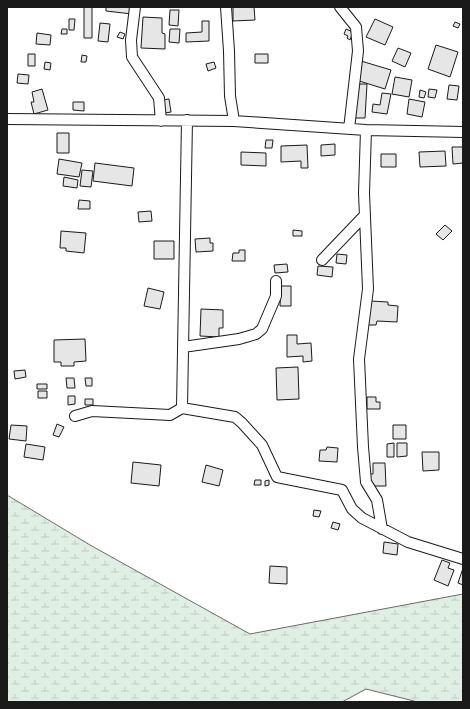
<svg xmlns="http://www.w3.org/2000/svg" width="470" height="709" viewBox="0 0 470 709" font-family="Figtree,sans-serif">
<style>
.wetland{fill:url(#wetland-marsh);stroke:#6a6a6a}
.building{fill:#e6e6e6;stroke:#1a1a1a}
.lines{fill:none;stroke-linecap:round;stroke-linejoin:round}
.minor-casing{stroke:#1a1a1a;stroke-width:12}
.minor{stroke:#fff;stroke-width:10}
</style>
<defs>
<pattern id="wetland-marsh" width="20" height="14" patternUnits="userSpaceOnUse"><rect width="20" height="14" fill="#e0efe3"/><path d="M1 5h8M5 5V1M11 12h8M15 12V8" fill="none" stroke="#c0ccc2"/></pattern>
</defs>
<rect width="100%" height="100%" fill="#fff"/>
<!-- wetland -->
<path class="wetland" d="M7 495 90 545 250 634 463 594V702H418L366 689 342 702H7Z"/>
<!-- building -->
<path class="building" d="M84 7H92V38H84Z
M106 7H133L132 14 106 11Z
M233 7H254L255 20 233 21Z
M170 10H179L178 26 169 25Z
M143 17 162 18V33L165 34V49L141 48Z
M69 19H75L74 30H69Z
M375 19 393 27 385 45 366 37Z
M202 21H209V41L186 42V33L202 32Z
M455 22 460 24 458 28 453 26Z
M100 23 110 24 108 42 98 41Z
M62 29H67V34H61Z
M170 29H180L179 43 169 42Z
M346 29 353 32 350 40 347 38 348 36 344 34Z
M120 32 125 34 123 39 117 37Z
M37 33 51 35 50 45 36 44Z
M436 45 458 52 450 77 428 69Z
M398 48 411 53 405 67 392 61Z
M28 54H35V66H28Z
M255 54H268V63H255Z
M82 55 87 56 86 62H81Z
M361 61 391 70 385 89 356 80Z
M45 62 51 63 50 70 44 69Z
M214 62 216 68 208 71 206 64Z
M18 74 29 75 28 84 17 83Z
M395 77 412 80 409 97 392 94Z
M356 84H367L365 118H354Z
M449 85 459 86 457 100 447 99Z
M42 89 48 110 34 114 31 102H34L32 92Z
M429 89 437 90 435 98 428 97Z
M420 90 426 92 424 98 419 97Z
M382 93 391 94 387 114 372 112 373 104 380 105Z
M169 99 171 112 165 113 163 100Z
M409 99 425 102 422 117 407 114Z
M73 102H84V111L73 110Z
M57 133H69V153H57Z
M266 140H273L272 148H265Z
M335 144V155L321 156V145Z
M307 145 308 168H301V161L281 162V146Z
M452 147H463V163L453 164Z
M445 151 446 166 420 167 419 152Z
M241 152 266 153V166L241 165Z
M381 154H396V167H381Z
M59 159 82 163 79 177 57 174Z
M95 163 134 168 132 186 93 181Z
M82 170 93 171 91 187 80 186Z
M64 177 78 180 77 188 63 186Z
M79 200 90 201V209H78Z
M151 211 152 221 139 222 138 212Z
M445 225 452 231 443 240 436 234Z
M293 230 302 231V236H293Z
M61 231 86 233 84 253 66 251V248H60Z
M210 238V243H213V251L196 252 195 239Z
M154 241H174V259H154Z
M239 250H245V261H232L233 253H239Z
M337 254 347 255 346 264 336 263Z
M287 264 288 272 275 273 274 265Z
M318 266 333 267 332 277 317 275Z
M281 286H291V306H280Z
M148 288 164 292 160 309 144 306Z
M370 301 388 302V305L398 306 397 322 377 321 376 325H368Z
M201 309 223 310V328H219V337L200 336Z
M287 335H297V344L311 343 312 361 303 362V356L287 357Z
M85 339 86 361 74 362V366H61V362H54V340Z
M298 367 299 399 277 400 276 368Z
M25 370 26 377 15 379 14 371Z
M66 378H74L75 388H67Z
M85 378H92V386H86Z
M37 384H47V389H37Z
M38 391H47V398H38Z
M68 396H75V404L68 405Z
M367 397H376V402H380V409H367Z
M85 399H93V405H85Z
M57 424 64 427 59 437 53 435Z
M11 425 27 426 26 441 9 439Z
M393 425H406V439H393Z
M394 443V457H387V444Z
M397 443H407V456L397 457Z
M26 444 45 447 43 460 24 457Z
M327 447 338 448 337 462 319 461 320 450H326Z
M422 452H439V470L423 471Z
M133 462 161 465 159 486 131 483Z
M373 463H385L386 486H370V474H373Z
M206 465 223 470 219 486 202 482Z
M255 480H261V485H254Z
M269 480V485L265 486V481Z
M314 510 321 511 319 517 313 516Z
M333 522 340 524 338 530 331 528Z
M384 542 398 544 397 555 383 553Z
M442 560 450 563 448 568 454 570 448 586 434 580Z
M270 566 287 567V584L269 583Z
M463 568V585L458 583Z"/>
<g class="lines">
<defs>
<path id="minor" d="M135 7 131 40 132 57 159 98 161 121
M226 7 229 51 230 96 234 121
M340 7 356 27 358 51 349 129
M7 119 234 121 366 130 463 132
M366 130 364 193 368 289 359 359 363 447 366 482 377 500 382 529
M322 260 365 215
M183 347 239 339 256 334 262 329 276 296V281
M182 408 187 120
M75 416 92 411 170 415 182 408 235 417 242 423 262 445 277 477 342 490 352 509 362 518 408 542 463 559"/>
</defs>
<!-- minor casing -->
<use href="#minor" class="minor-casing"/>
<!-- minor -->
<use href="#minor" class="minor"/>
</g>
<!-- border -->
<rect width="470" height="709" fill="none" stroke="#1a1a1a" stroke-width="16"/>
</svg>
